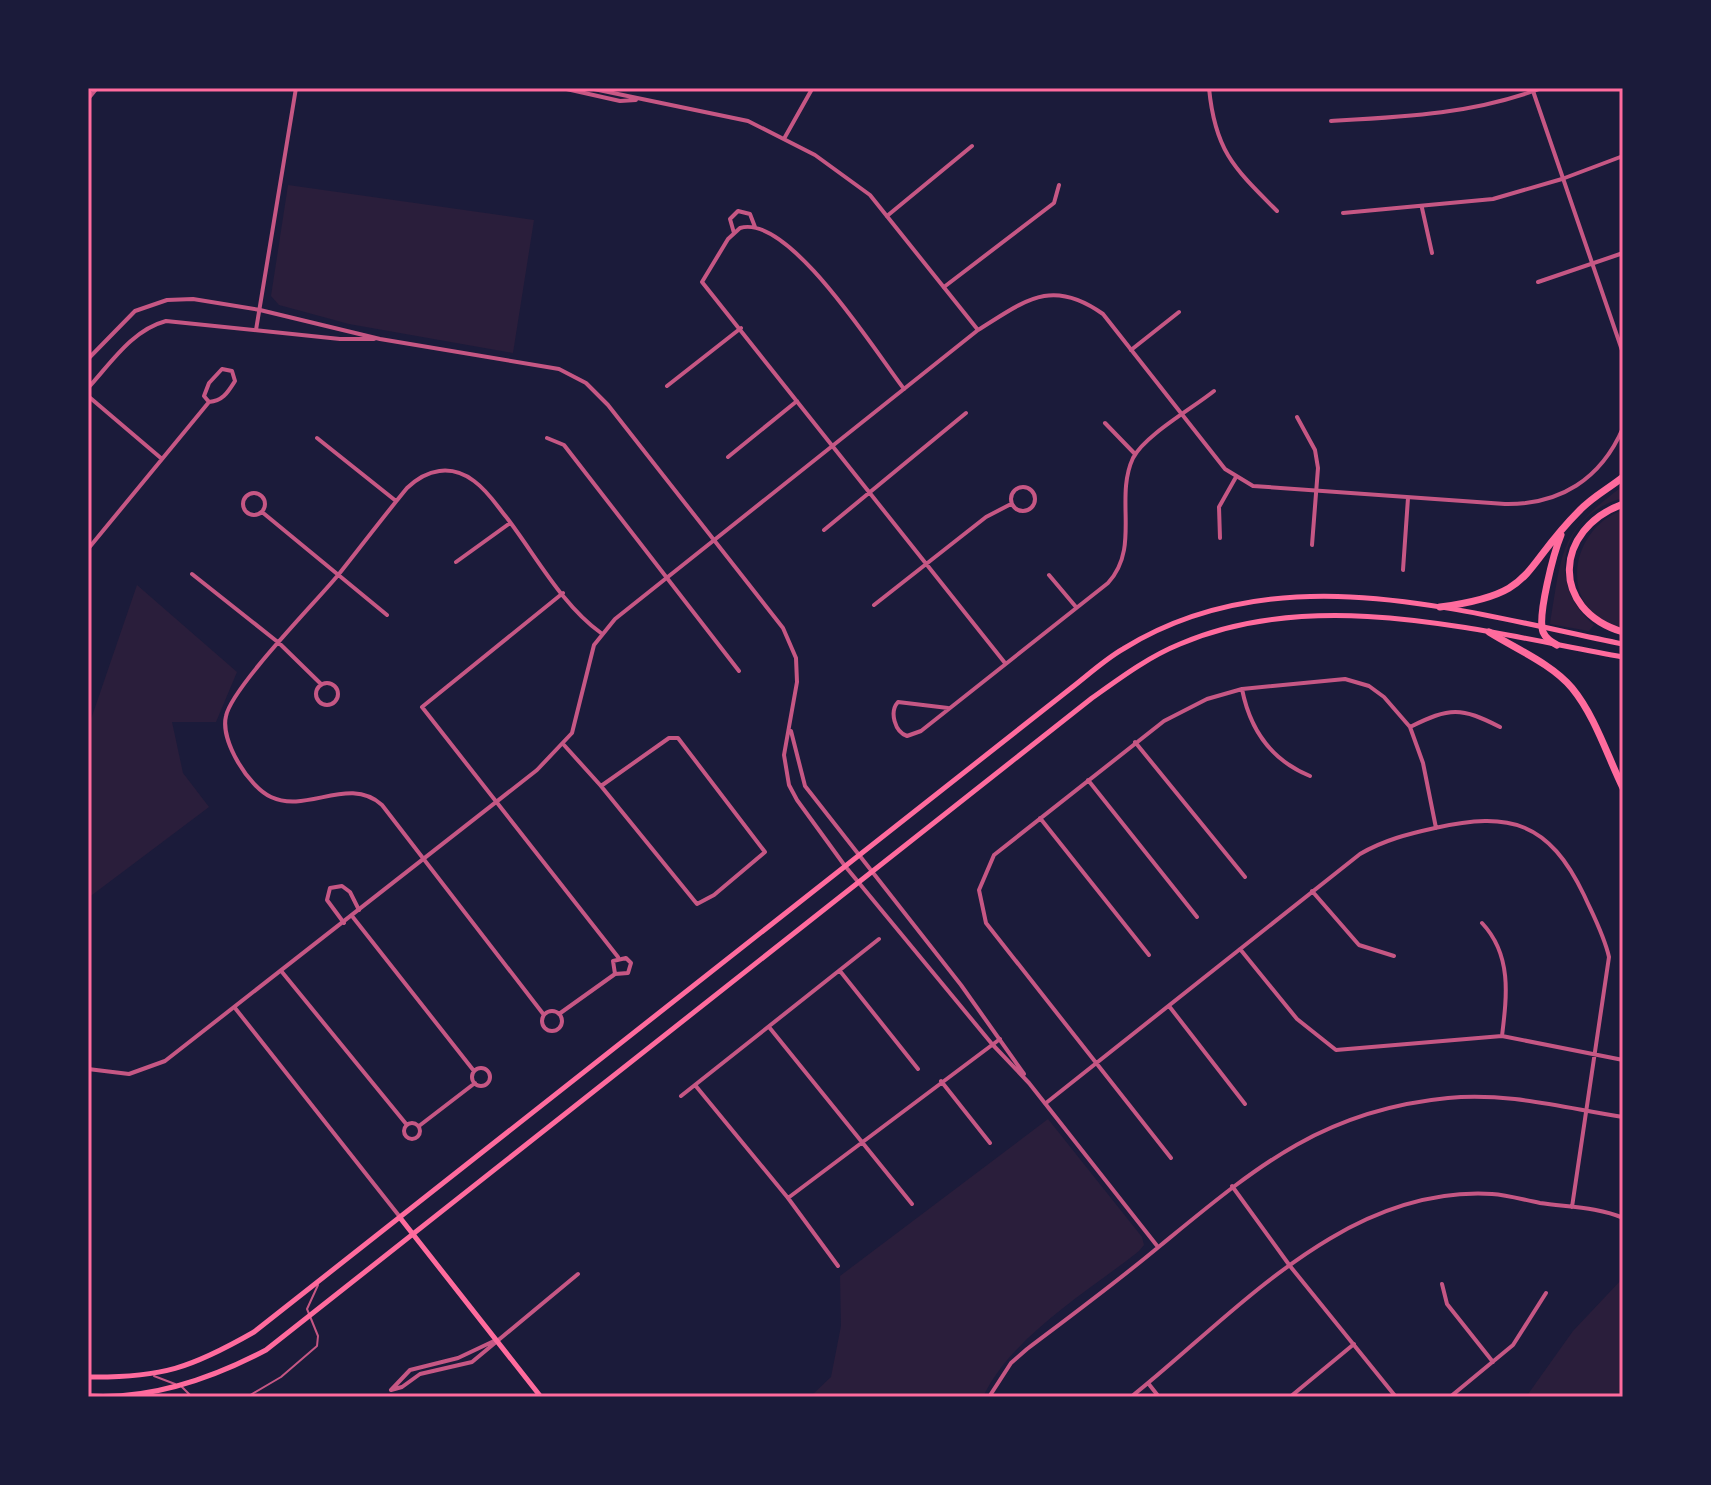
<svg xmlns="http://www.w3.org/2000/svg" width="1711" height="1485" viewBox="0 0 1711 1485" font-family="Helvetica,sans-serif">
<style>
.green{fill:#2a1e3b}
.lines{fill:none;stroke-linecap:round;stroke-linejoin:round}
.service{stroke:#c65784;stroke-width:2}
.minor{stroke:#c65784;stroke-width:4}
.tertiary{stroke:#c65784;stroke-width:4}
.secondary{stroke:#ff6b9d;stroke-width:5}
.motorway{stroke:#ff6b9d;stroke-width:7}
.neatline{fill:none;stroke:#ff6b9d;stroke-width:3}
</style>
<rect width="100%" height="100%" fill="#1b1b3a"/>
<!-- green -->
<path class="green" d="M288 185 534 220 513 353 349 324 279 305 271 296Z
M1623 486V498C1560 515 1545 584 1594 625L1589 631 1550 624C1563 548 1558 534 1623 486Z
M1623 510V630C1613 625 1598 621 1591 612 1561 577 1583 523 1623 510Z
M137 585 237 672 216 722H172L183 773 209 807 88 898V728Z
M1048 1119 1142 1237 1144 1245 1139 1251C1087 1292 1011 1337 983 1397H810L831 1377 841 1326 840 1276Z
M1623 1278V1397H1526L1573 1331Z"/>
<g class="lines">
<!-- service -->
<path class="service" d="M154 1376 175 1384
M181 1386 192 1397
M207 1397 209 1395
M247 1397 281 1377 317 1346 318 1336 307 1309 318 1285"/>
<!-- minor -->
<path class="minor" d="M1209 88C1215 151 1234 168 1277 211
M1331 121C1404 117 1473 114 1542 88
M785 137 812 89
M1422 208 1432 253
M1343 213 1493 199 1562 179 1623 156
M887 216 972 146
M734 233 730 219 738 211 750 214 755 227
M1538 282 1623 253
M944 287 1054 203 1059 185
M256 330 296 88
M1131 350 1179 312
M667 386 741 328
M904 389C876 353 789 213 740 228L728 239 702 282 1005 663
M88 396 162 459
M1297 417 1315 450 1318 468 1312 545
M1105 423 1135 454
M317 438 396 501
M547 438 564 445 739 671
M728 457 797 401
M1011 499a12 12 0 1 1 24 0a12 12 0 1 1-24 0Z
M243 504a11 11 0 1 1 22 0a11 11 0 1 1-22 0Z
M262 512 387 615
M824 530 966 413
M1220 538 1219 507 1236 477
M88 549 209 402C223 401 228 392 235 381L232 371 222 369 209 383 204 396 209 402
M456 562 510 523
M1403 570 1408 498
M192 574 279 643 321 684
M1049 575 1076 607
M563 593 422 707 618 957
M874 605 986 517 1011 504
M316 694a11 11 0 1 1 22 0a11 11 0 1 1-22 0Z
M1242 689C1250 730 1271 760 1310 776
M948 708 898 702C889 712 895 732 907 736L921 731 1108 583C1141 547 1114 499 1133 458 1145 435 1193 408 1214 391
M1410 727C1450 707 1461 707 1500 727
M669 738H678L765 852 714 895 697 904 601 786Z
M1135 742 1245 877
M564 745 601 786
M1088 780 1197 917
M1040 818 1149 955
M1312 891 1359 945 1394 956
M352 916 474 1071
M344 923 327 900 330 888 342 886 350 892 359 910
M1482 923C1512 955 1507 995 1502 1036
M1240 949 1297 1019 1336 1050 1502 1036 1623 1060
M840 971 918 1069
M282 972 407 1125
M1169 1006 1245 1104
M542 1021a10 10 0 1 1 20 0a10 10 0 1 1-20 0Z
M559 1014 615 974 628 973 631 963 626 958 613 961 615 974
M544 1015 382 805C349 775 307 814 271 797 249 787 220 741 226 716 232 687 316 602 339 574 362 545 384 516 407 488 427 469 451 464 474 481 488 491 497 506 507 518 536 556 562 605 601 633
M769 1027 912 1204
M472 1077a9 9 0 1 1 18 0a9 9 0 1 1-18 0Z
M941 1081 990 1143
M695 1085 788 1198 838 1266
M681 1096 879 939
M1046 1103 1360 854C1384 840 1408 834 1435 828 1510 811 1549 822 1584 895 1593 915 1604 935 1609 957L1572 1207
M404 1131a8 8 0 1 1 16 0a8 8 0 1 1-16 0Z
M419 1126 475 1083
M1171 1158 986 923 979 890 994 855 1164 721 1207 699 1242 689 1345 679 1369 686 1384 697 1410 727 1423 763 1436 828
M788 1198 1000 1039
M1442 1284 1447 1304 1493 1362
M1148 1383 1159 1397
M391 1390 402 1387 420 1374 472 1362 578 1274
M391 1390 410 1370 458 1358 494 1341
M1131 1397C1235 1314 1345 1185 1492 1194 1508 1195 1524 1200 1540 1203 1566 1207 1599 1207 1623 1218
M1290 1397 1354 1344
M1450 1397 1513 1345 1546 1293"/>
<!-- tertiary -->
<path class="tertiary" d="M562 88 620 101 636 100
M589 88 748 121 815 155 870 195 978 330
M1533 91 1623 353
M88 99 97 88
M88 359 135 311 167 300 193 299 260 310 380 339 559 369 586 383 608 405 783 628 796 658 797 682 784 755 789 785 797 800 845 866 992 1044 1029 1083 1158 1247
M88 388C111 363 132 330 166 321L340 339H374
M791 731 805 786 961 985 1024 1074
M235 1008 400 1217
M88 1069 129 1074 165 1061 537 770 572 733 594 645 615 619 978 330C1025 301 1051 277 1103 314L1225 469 1253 486 1505 504C1560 505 1601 479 1623 428
M1232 1186 1290 1266 1396 1397
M989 1397 1011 1363 1027 1349C1072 1315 1118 1281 1161 1245 1255 1168 1322 1110 1448 1098 1507 1092 1565 1108 1623 1117"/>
<!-- secondary -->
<path class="secondary" d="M401 1219 541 1397
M88 1377C162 1378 191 1368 254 1332L1070 689C1087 676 1104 660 1123 649 1278 553 1459 611 1623 644
M88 1396C151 1400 211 1379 266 1350L1092 698C1120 678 1148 657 1180 644 1317 585 1483 632 1623 657"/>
<!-- motorway -->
<path class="motorway" d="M1623 504C1554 529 1549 610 1623 632
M1440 607C1538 594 1519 571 1579 511 1592 497 1608 489 1623 477
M1489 632C1516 649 1552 664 1572 688 1595 716 1607 755 1623 788
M1557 645C1551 642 1546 639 1543 632 1537 616 1554 552 1561 535"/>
</g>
<!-- border -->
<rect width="1711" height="1485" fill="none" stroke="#1b1b3a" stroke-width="180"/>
<rect x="90" y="90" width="1531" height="1305" class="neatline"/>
</svg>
